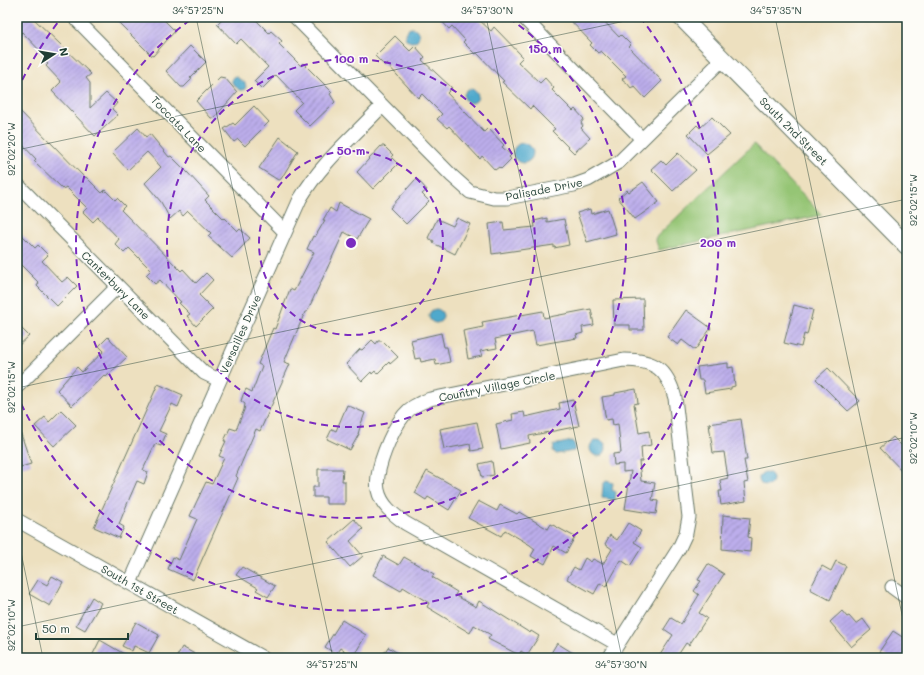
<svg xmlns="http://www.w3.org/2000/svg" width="924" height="675" viewBox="0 0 924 675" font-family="Mali,sans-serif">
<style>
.grass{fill:#95c574;stroke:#5a8154}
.water{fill:#4fa9cc;stroke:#377380}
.building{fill:url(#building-hatch)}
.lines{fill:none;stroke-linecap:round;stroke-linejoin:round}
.minor-casing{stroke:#677665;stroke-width:15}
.major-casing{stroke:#677665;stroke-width:19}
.minor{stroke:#fff;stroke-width:13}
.major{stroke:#fff;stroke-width:17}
.ticks{fill:none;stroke:#1f3d34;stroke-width:1;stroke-opacity:0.45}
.ring{fill:none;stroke:#7b2cbf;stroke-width:2;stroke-dasharray:7 5}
.labels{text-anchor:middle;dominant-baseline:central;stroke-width:3;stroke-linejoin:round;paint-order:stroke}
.street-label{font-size:11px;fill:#1f3d34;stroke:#fdfcf7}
.centre{fill:#7b2cbf;stroke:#fdfcf7;stroke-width:2}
.ring-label{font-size:12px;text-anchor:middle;font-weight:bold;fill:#7b2cbf;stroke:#fdfcf7;stroke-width:3;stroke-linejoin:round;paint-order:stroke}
.neatline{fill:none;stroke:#1f3d34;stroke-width:1.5}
.ticks-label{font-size:10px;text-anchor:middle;fill:#1f3d34}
</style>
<defs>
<pattern id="building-hatch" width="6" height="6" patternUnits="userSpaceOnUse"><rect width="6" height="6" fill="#bcadeb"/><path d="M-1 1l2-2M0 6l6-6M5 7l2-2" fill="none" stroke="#988ebf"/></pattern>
</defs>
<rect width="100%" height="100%" fill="#fdfcf7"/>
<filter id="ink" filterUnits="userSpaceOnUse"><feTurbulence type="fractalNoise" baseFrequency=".025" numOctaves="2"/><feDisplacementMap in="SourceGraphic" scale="8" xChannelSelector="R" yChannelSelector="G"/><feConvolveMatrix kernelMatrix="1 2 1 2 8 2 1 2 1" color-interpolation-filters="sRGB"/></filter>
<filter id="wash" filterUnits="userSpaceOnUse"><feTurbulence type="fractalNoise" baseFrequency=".012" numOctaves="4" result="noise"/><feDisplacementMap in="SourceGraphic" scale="16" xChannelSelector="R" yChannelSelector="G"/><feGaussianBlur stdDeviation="0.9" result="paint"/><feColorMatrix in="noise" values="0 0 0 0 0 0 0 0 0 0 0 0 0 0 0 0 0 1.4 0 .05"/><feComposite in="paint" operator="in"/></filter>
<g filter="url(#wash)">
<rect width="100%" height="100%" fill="#ede0bf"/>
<!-- grass -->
<path class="grass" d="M754 144 822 215 659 250 655 238Z"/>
<!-- water -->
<path class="water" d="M405 35a7 7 0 1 1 14 0a7 7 0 1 1-14 0Z
M235 76 245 83 246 87 244 90H239L232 83V78Z
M464 96a7 7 0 1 1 14 0a7 7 0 1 1-14 0Z
M513 153a10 10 0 1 1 20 0a10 10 0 1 1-20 0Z
M429 316a7 7 0 1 1 14 0a7 7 0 1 1-14 0Z
M590 448a8 8 0 1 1 16 0a8 8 0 1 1-16 0Z
M572 441 575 445 574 451 556 454 553 451 554 445Z
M759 479a7 7 0 1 1 14 0a7 7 0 1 1-14 0Z
M606 481 613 483 612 490 616 492 615 500 602 498 603 484Z"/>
<g id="blocks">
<!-- building -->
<path class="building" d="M17 17H32L91 74 86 78 90 83V108L106 93 117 103 112 109 118 115 95 136 52 91 61 82 46 66 48 64 42 59 45 56 22 32 17 37Z
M113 17H161L175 31 153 56 151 55Z
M224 17H253L269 33 271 31 282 41 279 44 301 66 303 63 332 92 330 94 335 102 310 126 294 110 302 102 276 75 262 89 254 81 268 67 241 39 236 44 217 24Z
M438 17H476L491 31 494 27 523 57 518 62 540 83 545 78 554 88 552 90 573 111 575 109 584 119 581 123 583 126 581 128 590 138 574 153 552 131 555 129 532 106 530 109 502 82 504 81 477 53 475 54 463 42 465 40 452 26 449 29Z
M567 17H600L619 37 621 35 631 45 629 47 662 81 645 98 634 86 631 88 627 83 622 79 626 76 601 51 598 53 590 45 592 43Z
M395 36 410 51 415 46 425 57 422 60 452 88 447 93 484 132 488 128 504 145 502 147 511 155 509 157 511 159 501 169 499 167 495 170 482 156 480 159 449 126 447 128 437 119 442 114 422 94 418 98 387 64 385 66 375 56Z
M190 46 206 62 190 78 192 79 184 87H181L166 71Z
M220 77 225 78 237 92 214 118H211L196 101Z
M254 106 269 122 245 146 238 139 234 142 224 129 233 123 235 125Z
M17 108 85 178 86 177 102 193 105 190 115 200 117 198 125 206 121 210 181 271 183 269 196 283 206 273 213 280 199 295 213 309 196 326 187 316 190 314 179 303 181 302 160 280 155 284 146 275 151 270 129 248 124 253 115 244 119 239 98 217 93 222 83 212 87 208 66 187 63 189 34 161 36 159 17 139Z
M712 117 730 135 707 154 688 134 697 125 700 128Z
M138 128 146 137 150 134 169 157 171 156 188 173 209 196 205 200 224 219 225 218 238 231 240 229 250 238 232 258 208 236 211 233 188 211 183 216 179 211 170 219 161 202 145 183 161 167 147 152 128 170 112 153Z
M280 137 298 151 281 179 278 180 259 168Z
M381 146H384L393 155 391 157 398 164 373 189 357 172Z
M678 153 696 170 673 191 651 169 661 160 666 165Z
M415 180H418L427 190 422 194 429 201 406 224 390 208Z
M643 182 659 202 635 219 618 198 627 190 629 192Z
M339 203 369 219 357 239 344 232 307 312H305L284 362 290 364 260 431 256 429 236 476 238 478 193 580 168 569 173 557 179 560 197 519 190 516 196 503 206 482 212 484 224 458 219 456 226 441H224L230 428 236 430 244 410 245 404 241 401 243 395 246 389 252 392 262 366 258 364 273 328 275 329 290 289 294 291 314 252 307 249 313 236 315 237 325 220H323L330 208 336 212Z
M590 209 591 214 608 209 616 234 587 242 577 213Z
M457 218 470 224 455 254 433 243 434 241 428 238 437 219 453 226Z
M547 218V222L564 219 569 245 554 248V245L492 254 489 224 503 222 504 230 535 227 534 221Z
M17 230 35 248 38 245 48 255 42 261 62 282 68 277 77 286 57 306 37 286 39 283 17 261Z
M643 299 644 330H630V325H614L613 300Z
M794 305 813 310 807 335 804 334 801 347 784 343Z
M591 309 594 325 582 327 583 333 576 335 577 338 536 345 533 331 495 339 497 348 480 351 482 356 468 359 463 331 483 327 482 322 543 311 544 318Z
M686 310 711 328 695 350 682 340 678 345 667 337Z
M17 324 29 336 17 347Z
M441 333 444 347H447L450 362 436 365 435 359 421 362 420 358 415 359 411 340Z
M108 337 127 357 106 377 104 375 72 406 57 390 77 367 82 372 104 351 99 346Z
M372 340 376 344 378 341H382L398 357 390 364 389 362 377 374 375 371 372 374 371 372 362 381 346 364 360 349 362 350Z
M728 363V368L733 367 735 386 731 387V389L705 393 703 380H699L697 367Z
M828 368 860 401 848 411 816 379Z
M158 384 183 395 178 407 172 404 159 431 166 434 161 446 155 444 143 470 148 472 144 484 137 481 130 497 119 524 124 527 119 538 94 527Z
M636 389 638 403 634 404 639 433 649 431 651 445 641 447 642 461H639L641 481 655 483 652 500 658 501 656 514 625 509 631 471 623 472V464L614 465 613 454 621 453 618 424 613 425 612 419 606 420 602 397 615 395V393Z
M573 400 579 426 529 436 530 443 501 449 496 424 513 420 512 414 524 412 525 417 560 409 559 403Z
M347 405 365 413 361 424 358 434H359L350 450 327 439 332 429 336 431Z
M61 410 76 425 54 446 35 426 45 417 49 422Z
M741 419 747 460H744L748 482 744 483 746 501 721 505 719 491H722L720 480 728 478 724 452 713 453 709 424Z
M477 422 483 449 471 451 470 444 444 449 440 429Z
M19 428 31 464 21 467 20 462 17 463V429Z
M893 437 907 451V476L880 448Z
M492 461 494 475 482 477 479 464Z
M318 469H343L342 481H345V504H326V497H313V487H318Z
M427 471 461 490 449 510 428 497 426 500 415 493Z
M478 501 497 511 500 505 517 514 519 512 548 529 551 524 575 537 566 553 554 546 545 564 531 556 535 549 530 545 505 530 501 536 468 518Z
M723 515 750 518 748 537 751 538 750 552 722 549Z
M354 519 363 529 350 541 363 556 350 567 328 542Z
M628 523 641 531 634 542 642 547 630 566 621 560 606 587 600 583 594 594 567 579 574 567 579 570 585 558 591 562 593 559 603 564 612 549 605 544 610 535 617 540Z
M383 556 399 565 404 557 434 574 432 577 457 592 455 595 476 607 479 601 530 633 531 631 539 636 527 655 521 651 519 655 488 639 491 635 474 625 470 633 427 607 429 603 403 587 401 591 373 575Z
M836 561 846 566 830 600 810 589 822 566 831 571Z
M708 564 724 574 699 613 707 618 689 645 686 643 676 658H658L673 635 664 629 671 618 681 624 699 595 694 591 701 581 698 580Z
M242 567 275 586 268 597 256 590 258 588 236 575Z
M52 576 63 582 50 606 29 594 38 580 47 585Z
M92 597 101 603 85 630 76 625Z
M842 611 847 617 849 616 856 624 863 619 871 630 851 647 830 622Z
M342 620 366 635 353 657 340 648 336 654 325 647Z
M136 622 159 635 149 653 134 646 132 651 122 646Z
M893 631 907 640V658H889L879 652Z
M100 640 131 658H91Z
M557 643 581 658H548Z
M182 647 202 658H176Z
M388 647 406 658H381Z"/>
</g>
</g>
<g filter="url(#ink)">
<use href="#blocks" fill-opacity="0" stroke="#677665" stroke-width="1"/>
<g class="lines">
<defs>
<path id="minor" d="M74 17 284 231
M295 17 452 176 470 192 494 198H507L574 185 588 180 619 162 723 59
M523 17 642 139
M17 184 204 373 219 380
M17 387 117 287
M17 520 263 658
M130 583 300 199C322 162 352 138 382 106
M892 587 907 598
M609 658 679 548 686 533 689 517 675 398C667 368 654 360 624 360L430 399C421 402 411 406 404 415 392 430 374 470 378 490 381 505 393 514 405 523L617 644"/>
<path id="major" d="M681 17 907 246"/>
</defs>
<!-- minor casing -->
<use href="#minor" class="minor-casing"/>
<!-- major casing -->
<use href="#major" class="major-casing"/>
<!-- minor -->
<use href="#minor" class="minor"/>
<!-- major -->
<use href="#major" class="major"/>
</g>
</g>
<!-- ticks -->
<path class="ticks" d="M196 17 333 658M486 17 622 658M775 17 907 638M17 150 644 17M17 388 907 199M17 533 43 658M17 627 907 437"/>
<!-- distance rings -->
<g class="ring">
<circle cx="351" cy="243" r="92"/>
<circle cx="351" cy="243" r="184"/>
<path d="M509 18A275 275 0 1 1 193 18"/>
<path d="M17 91A367 367 0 0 1 62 17M640 17A367 367 0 1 1 17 395"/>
</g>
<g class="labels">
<!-- street labels -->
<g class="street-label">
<text transform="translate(179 124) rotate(46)">Toccata Lane</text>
<text transform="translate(794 131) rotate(45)">South 2nd Street</text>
<text transform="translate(544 189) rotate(-11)">Palisade Drive</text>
<text transform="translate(116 285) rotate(45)">Canterbury Lane</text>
<text transform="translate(240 334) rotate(-66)">Versailles Drive</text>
<text transform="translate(497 386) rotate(-11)">Country Village Circle</text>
<text transform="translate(140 589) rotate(30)">South 1st Street</text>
</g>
</g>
<circle cx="351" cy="243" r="6" class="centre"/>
<g class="ring-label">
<text x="545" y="53">150 m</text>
<text x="351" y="63">100 m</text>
<text x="351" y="155">50 m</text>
<text x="718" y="247">200 m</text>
</g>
<!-- margin -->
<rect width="924" height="675" fill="none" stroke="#fdfcf7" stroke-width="44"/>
<!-- north arrow -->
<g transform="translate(54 54) rotate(78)" stroke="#fdfcf7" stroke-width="3" paint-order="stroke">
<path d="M0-3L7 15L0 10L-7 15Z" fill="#1f3d34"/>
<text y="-6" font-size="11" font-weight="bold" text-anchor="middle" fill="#1f3d34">N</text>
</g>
<!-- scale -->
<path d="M36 633v6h92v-6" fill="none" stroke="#1f3d34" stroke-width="2"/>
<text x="42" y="633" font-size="12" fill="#1f3d34" stroke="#fdfcf7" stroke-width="3" paint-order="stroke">50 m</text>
<rect x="22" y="22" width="880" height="631" class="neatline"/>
<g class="ticks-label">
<text x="198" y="14">34°57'25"N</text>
<text x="487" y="14">34°57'30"N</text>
<text x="776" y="14">34°57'35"N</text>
<text transform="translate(11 149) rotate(-90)" y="4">92°02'20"W</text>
<text transform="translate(913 200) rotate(-90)" y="4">92°02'15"W</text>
<text transform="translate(11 387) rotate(-90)" y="4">92°02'15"W</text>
<text transform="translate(913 438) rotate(-90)" y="4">92°02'10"W</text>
<text transform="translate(11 625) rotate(-90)" y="4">92°02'10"W</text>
<text x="332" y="668">34°57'25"N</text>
<text x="621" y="668">34°57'30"N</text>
</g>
</svg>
